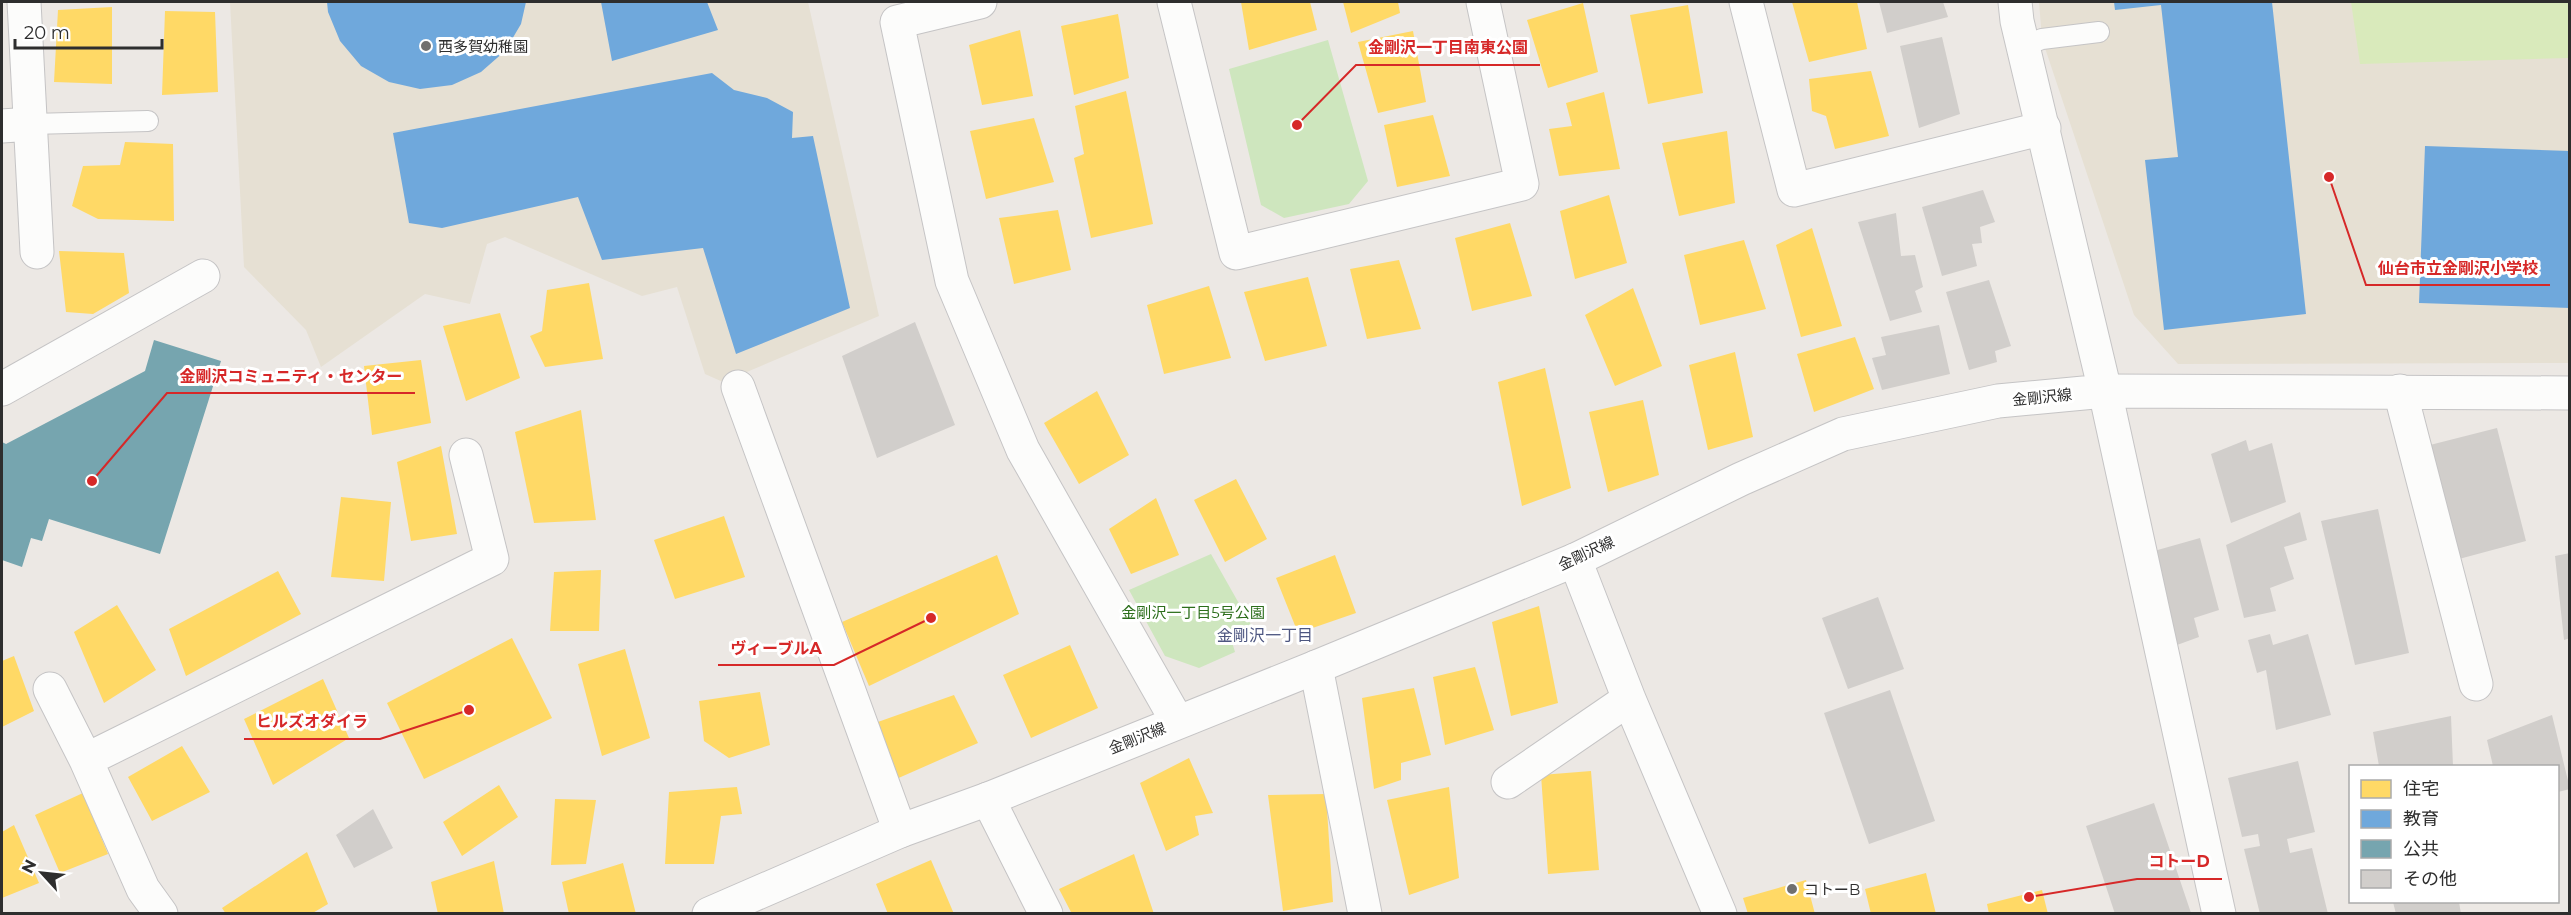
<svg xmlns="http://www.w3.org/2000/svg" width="2571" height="915" viewBox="0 0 2571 915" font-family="Montserrat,'Noto Sans JP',sans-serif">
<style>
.education{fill:#e6e0d3}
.green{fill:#cee6be}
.pitch{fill:#d9eabb}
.homes{fill:#ffd966}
.schools{fill:#6fa8dc}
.public{fill:#76a5af}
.building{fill:#d1cecb}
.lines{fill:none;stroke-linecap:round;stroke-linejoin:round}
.lane-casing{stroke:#c5c4c5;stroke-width:22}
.street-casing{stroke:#c5c4c5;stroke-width:35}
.secondary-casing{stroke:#c5c4c5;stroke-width:35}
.lane{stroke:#fcfcfb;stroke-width:20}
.street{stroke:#fcfcfb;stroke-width:33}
.secondary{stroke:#fcfcfb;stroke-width:33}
.poi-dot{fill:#706f6e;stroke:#fff;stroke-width:2}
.labels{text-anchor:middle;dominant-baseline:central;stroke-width:6;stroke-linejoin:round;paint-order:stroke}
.poi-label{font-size:15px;fill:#2e2e2e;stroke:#fff;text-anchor:start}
.street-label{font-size:15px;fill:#2e2e2e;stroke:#fff}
.park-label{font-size:15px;fill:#2c6e1b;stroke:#fff}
.neighbourhood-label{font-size:16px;fill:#4d5680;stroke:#fff}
.leader{fill:none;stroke:#d62828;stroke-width:2}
.callout-dot{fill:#d62828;stroke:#fff;stroke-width:2}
.callout-label{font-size:16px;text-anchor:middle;font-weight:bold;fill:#d62828;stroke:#fff;stroke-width:6;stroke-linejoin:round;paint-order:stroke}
</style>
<rect width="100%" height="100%" fill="#ece8e4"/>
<!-- education -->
<path class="education" d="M230 2H808L879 316 723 382 705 374 677 287 642 296 505 237 487 244 470 304 425 294 321 367 306 330 244 267Z
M2039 2H2569V363L2178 364 2134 315 2042 39Z"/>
<!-- green -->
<path class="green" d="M1328 40 1368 181 1349 204 1284 218 1261 205 1229 69Z
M1211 554 1254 630 1231 639 1235 652 1199 668 1165 656 1129 590Z"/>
<!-- pitch -->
<path class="pitch" d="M2351 2H2569V58L2360 64Z"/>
<!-- homes -->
<path class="homes" d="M1241 2H1310L1317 30 1249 50Z
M1343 2H1398L1400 13 1351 33Z
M1792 2H1857L1867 49 1809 62Z
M1583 3 1598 72 1548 88 1527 20Z
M1688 5 1703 93 1648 104 1630 15Z
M112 7V84L54 82 58 10Z
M165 11 215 12 218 92 162 95Z
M1118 14 1129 78 1074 95 1061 26Z
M1020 30 1033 96 982 105 969 45Z
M1413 31 1426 102 1378 113 1358 42Z
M1871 71 1889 136 1835 149 1826 116 1812 111 1809 79Z
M1126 91 1153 224 1091 238 1074 158 1084 154 1075 106Z
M1604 92 1620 169 1559 176 1549 129 1572 126 1566 103Z
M1433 115 1450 176 1397 187 1384 125Z
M1034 118 1054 182 986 199 970 131Z
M1727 131 1735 203 1679 216 1662 143Z
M125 142 173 144 174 221 98 219 72 206 83 166 120 165Z
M1609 195 1627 263 1575 279 1560 211Z
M1058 210 1071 270 1014 284 999 218Z
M1510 223 1532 296 1472 311 1455 238Z
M1812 228 1842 326 1801 337 1776 245Z
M1744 240 1766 309 1700 325 1684 255Z
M59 251 124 253 129 293 93 314 66 312Z
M1399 260 1421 329 1367 339 1350 269Z
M1308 277 1327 346 1265 361 1244 292Z
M589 283 603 359 545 367 530 336 542 331 547 290Z
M1209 286 1231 358 1164 374 1147 305Z
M1633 288 1662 366 1615 386 1585 315Z
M500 313 520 378 466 401 443 326Z
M1855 337 1874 389 1814 412 1797 354Z
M1735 352 1753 437 1708 450 1689 365Z
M421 360 431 423 372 435 364 366Z
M1545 368 1571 488 1522 506 1498 382Z
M1097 391 1129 455 1079 484 1044 423Z
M1643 400 1659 475 1608 492 1589 412Z
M581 410 596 520 534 523 515 432Z
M441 446 457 534 411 541 397 462Z
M1236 479 1267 539 1225 562 1194 500Z
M341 497 391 502 384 581 331 577Z
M1156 498 1179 555 1131 574 1109 529Z
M724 516 745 577 675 599 654 540Z
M997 555 1019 614 869 686 842 622Z
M1335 555 1356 613 1298 633 1276 578Z
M601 570 599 631H550L554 572Z
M278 571 301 614 186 676 169 629Z
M117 605 156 670 104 703 74 632Z
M1539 606 1558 703 1511 716 1492 622Z
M512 638 552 718 424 779 387 703Z
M1070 645 1098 708 1031 738 1003 675Z
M625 649 650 738 602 756 578 664Z
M14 656 34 711 2 727V661Z
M1475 667 1494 730 1445 745 1433 677Z
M323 679 349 738 273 785 244 719Z
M1414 688 1431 755 1401 763V780L1374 789 1362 698Z
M760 692 770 745 729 758 704 741 699 701Z
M954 695 978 743 894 780 875 723Z
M182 746 210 792 152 821 128 777Z
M1189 758 1213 813 1195 816 1199 835 1166 851 1140 783Z
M1591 771 1599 870 1548 874 1541 775Z
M499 785 518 817 462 856 443 822Z
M737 787 742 814 721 816 714 864H665L669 792Z
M1449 787 1459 878 1409 895 1387 800Z
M83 793 108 854 60 873 35 815Z
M1326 794 1333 902 1283 911 1268 795Z
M555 799 596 800 586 864 551 865Z
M14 825 39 883 2 898V832Z
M307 852 328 904 311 914H226L222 908Z
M1134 854 1154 914H1072L1059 889Z
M931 860 954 914H888L876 884Z
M494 861 504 914H438L431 882Z
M623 863 636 914H569L562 882Z
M1926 873 1936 914H1871L1865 889Z
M1806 880 1815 914H1748L1743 898Z
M2042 890 2048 914H1989L1987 904Z"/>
<!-- schools -->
<path class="schools" d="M327 2H526L521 24 505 51 481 72 452 85 420 89 389 82 361 66 340 41 328 12Z
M601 2H707L718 30 612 61Z
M2114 2H2272L2306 314 2164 330 2145 160 2178 157 2161 5 2115 10Z
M712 73 734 90 767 98 793 112 792 138 813 136 850 308 736 354 703 248 602 260 578 197 442 228 409 223 393 133Z
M2425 146 2570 151V308L2419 303Z"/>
<!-- public -->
<path class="public" d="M154 340 221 361 160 554 49 519 42 541 31 538 22 567 2 560V442L6 444 145 371Z"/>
<!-- building -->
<path class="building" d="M1879 2H1943L1948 17 1887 33Z
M1942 37 1960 114 1919 128 1900 46Z
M1983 190 1995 222 1980 227 1982 243 1972 244 1977 266 1942 276 1922 207Z
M1896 213 1901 256 1915 255 1923 287 1915 291 1922 312 1890 321 1858 222Z
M1989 280 2011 346 1995 351 1997 362 1969 370 1946 292Z
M915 322 955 425 877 458 842 356Z
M1939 325 1950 374 1882 390 1872 358 1886 355 1881 337Z
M2497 428 2526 541 2459 559 2430 445Z
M2246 440 2249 451 2272 443 2286 502 2231 523 2211 454Z
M2378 509 2409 653 2355 665 2321 521Z
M2300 512 2307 540 2284 547 2294 579 2270 588 2276 611 2244 618 2226 545Z
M2200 538 2219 610 2194 618 2199 637 2166 649 2147 553Z
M2570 553V638L2564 640 2555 556Z
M1878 597 1904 669 1848 689 1822 618Z
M2270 634 2273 645 2308 634 2331 715 2276 730 2266 670 2257 673 2248 640Z
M1890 690 1935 821 1869 844 1824 713Z
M2552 715 2570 789 2558 792V766H2493L2487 740Z
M2451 716 2453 766H2379L2373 732Z
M2298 761 2315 832 2287 839 2290 853 2312 848 2328 914H2260L2244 849 2260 846 2258 834 2242 837 2228 778Z
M2154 803 2191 913 2115 914 2086 826Z
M373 809 393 848 354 868 336 835Z
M2393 902H2459L2461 914H2396Z"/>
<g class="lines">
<defs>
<path id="lane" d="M2023 46 2042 39 2099 32
M31 124 148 121"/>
<path id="street" d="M24 2 37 252
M980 2 897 22 952 281 1023 450 1177 721
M1174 2 1236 253 1522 184 1483 2
M1746 2 1794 190 2044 128
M2 126 31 124
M738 387 900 831
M2 389 203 276
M2400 391 2476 684
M1575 560 1629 699 1720 914
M1316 667 1365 914
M50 689 86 760 143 889 161 914
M86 760 492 559 466 455
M1508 782 1629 699
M988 799 1046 914
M2219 914 2105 391 2570 393"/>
<path id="secondary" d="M709 914 900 831 988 799 1316 667 1575 560 1741 479 1843 434 1998 401 2105 391 2017 21 2015 2"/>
</defs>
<!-- lane casing -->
<use href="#lane" class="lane-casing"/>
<!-- street casing -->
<use href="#street" class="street-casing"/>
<!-- secondary casing -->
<use href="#secondary" class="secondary-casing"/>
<!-- lane -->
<use href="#lane" class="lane"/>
<!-- street -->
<use href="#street" class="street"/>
<!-- secondary -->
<use href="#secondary" class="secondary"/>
</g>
<!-- markers -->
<g class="poi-dot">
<circle cx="426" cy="46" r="6"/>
<circle cx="1792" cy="889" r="6"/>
</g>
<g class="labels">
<!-- poi labels -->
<g class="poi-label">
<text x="438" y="46">西多賀幼稚園</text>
<text x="1804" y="889">コトーB</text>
</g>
<!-- street labels -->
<g class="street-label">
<text transform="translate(2042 397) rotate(-6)">金剛沢線</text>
<text transform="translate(1586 553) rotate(-25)">金剛沢線</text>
<text transform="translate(1137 738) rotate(-22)">金剛沢線</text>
</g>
<!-- park labels -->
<g class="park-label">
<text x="1193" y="612">金剛沢一丁目5号公園</text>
</g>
<!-- neighbourhood labels -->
<g class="neighbourhood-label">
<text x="1265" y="635">金剛沢一丁目</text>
</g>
</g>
<!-- callouts -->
<path class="leader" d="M1297 125L1356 65H1540M2329 177L2366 285H2550M92 481L167 393H415M931 618L834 665H718M469 710L380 739H244M2029 897L2137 879H2222"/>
<g class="callout-dot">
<circle cx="1297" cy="125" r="6"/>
<circle cx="2329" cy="177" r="6"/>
<circle cx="92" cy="481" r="6"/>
<circle cx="931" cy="618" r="6"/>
<circle cx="469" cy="710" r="6"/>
<circle cx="2029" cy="897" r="6"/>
</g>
<g class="callout-label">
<text x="1448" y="53">金剛沢一丁目南東公園</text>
<text x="2458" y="274">仙台市立金剛沢小学校</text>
<text x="291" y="382">金剛沢コミュニティ・センター</text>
<text x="776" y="654">ヴィーブルA</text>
<text x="312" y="727">ヒルズオダイラ</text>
<text x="2179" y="867">コトーD</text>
</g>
<!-- border -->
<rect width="2571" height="915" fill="none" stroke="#2e2e2e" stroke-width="6"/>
<!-- legend -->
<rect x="2349" y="765" width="210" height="138" fill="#ffffff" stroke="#ababab" stroke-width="1.5"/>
<rect x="2361" y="780" width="30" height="18" fill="#ffd966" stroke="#ababab" stroke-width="1.5"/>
<text x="2403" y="795" font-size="18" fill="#2e2e2e">住宅</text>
<rect x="2361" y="810" width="30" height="18" fill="#6fa8dc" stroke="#ababab" stroke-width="1.5"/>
<text x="2403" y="825" font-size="18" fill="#2e2e2e">教育</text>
<rect x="2361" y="840" width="30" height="18" fill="#76a5af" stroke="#ababab" stroke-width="1.5"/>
<text x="2403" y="855" font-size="18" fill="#2e2e2e">公共</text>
<rect x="2361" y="870" width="30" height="18" fill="#d1cecb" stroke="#ababab" stroke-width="1.5"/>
<text x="2403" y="885" font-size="18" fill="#2e2e2e">その他</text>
<!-- north arrow -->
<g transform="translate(42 873) rotate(297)" stroke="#ffffff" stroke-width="4.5" paint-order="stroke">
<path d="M0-4.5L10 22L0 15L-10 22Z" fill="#2e2e2e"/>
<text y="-9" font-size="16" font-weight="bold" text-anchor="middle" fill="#2e2e2e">N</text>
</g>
<!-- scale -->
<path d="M15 39v9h147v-9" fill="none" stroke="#2e2e2e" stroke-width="3"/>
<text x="24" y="39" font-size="18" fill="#2e2e2e" stroke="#ffffff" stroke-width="4.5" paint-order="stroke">20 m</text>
</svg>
